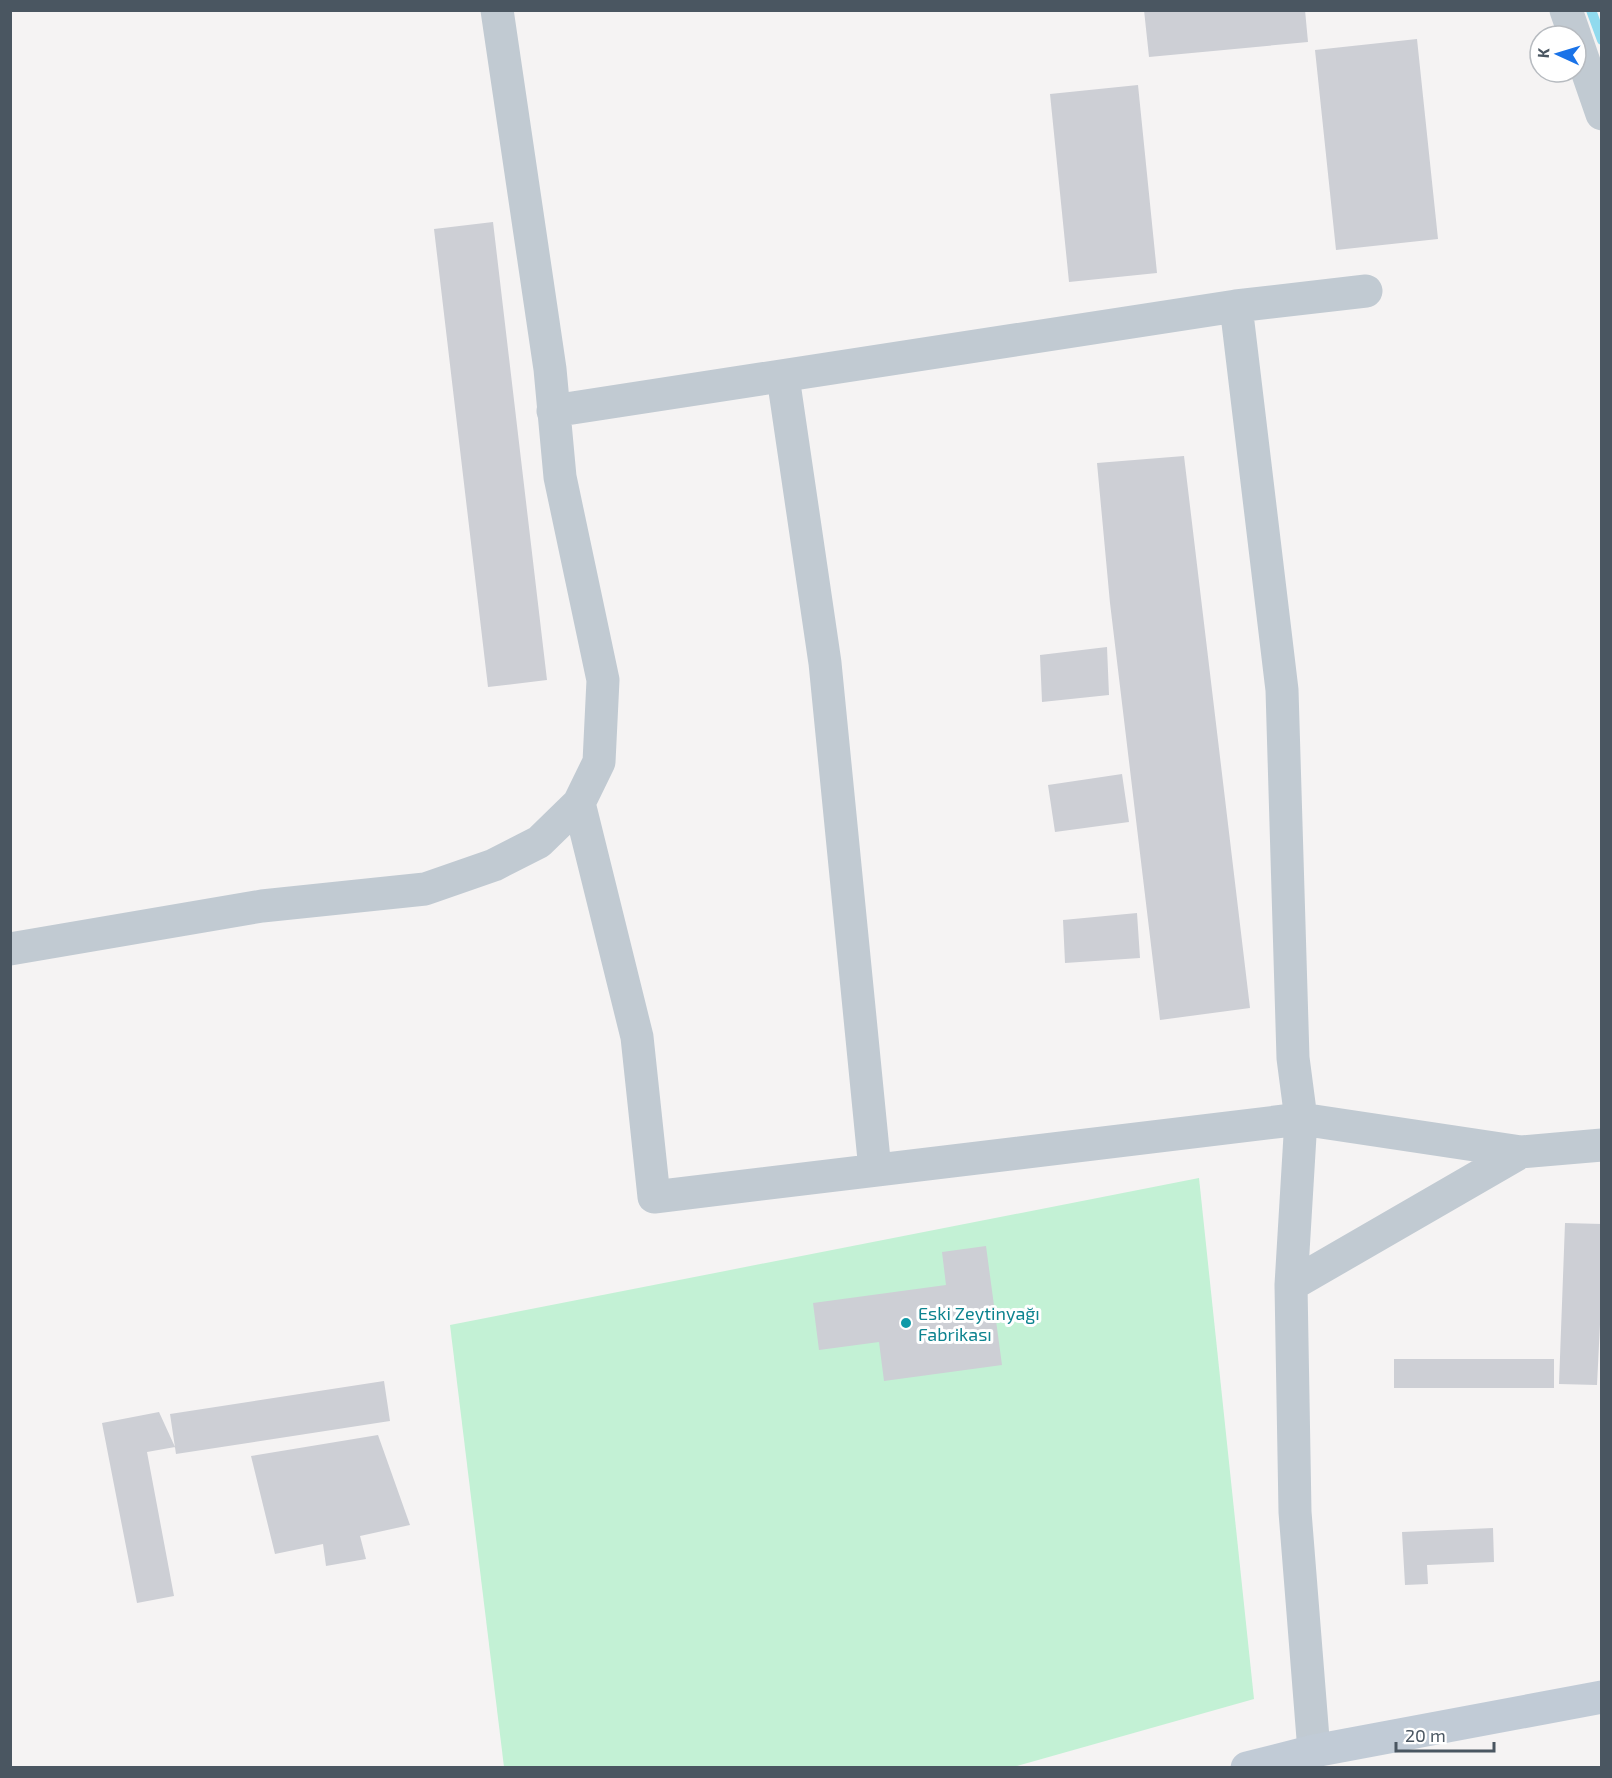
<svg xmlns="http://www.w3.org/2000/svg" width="1612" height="1778" viewBox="0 0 1612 1778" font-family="'Exo 2',sans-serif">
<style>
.green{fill:#c3f1d5}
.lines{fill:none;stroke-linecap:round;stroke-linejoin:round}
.stream{stroke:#90daee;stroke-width:10}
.building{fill:#cdcfd5}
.street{stroke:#c1cad2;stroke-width:33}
.secondary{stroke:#c1cbd6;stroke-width:33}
.culture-dot{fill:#0f9aa8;stroke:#fff;stroke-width:2}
.labels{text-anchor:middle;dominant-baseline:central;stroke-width:6;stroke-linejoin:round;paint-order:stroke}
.culture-label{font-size:18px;fill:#0d838f;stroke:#fff;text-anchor:start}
</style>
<rect width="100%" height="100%" fill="#f5f3f3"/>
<!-- green -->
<path class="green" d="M1199 1178 1254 1699 1013 1767H504L450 1325Z"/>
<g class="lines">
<!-- stream -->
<path class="stream" d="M1591 10 1602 40"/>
</g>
<!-- building -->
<path class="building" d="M1144 10H1305L1308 42 1149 57Z
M1417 39 1438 239 1336 250 1315 50Z
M1138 85 1157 273 1069 282 1050 94Z
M493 222 547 680 488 687 434 229Z
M1184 456 1250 1008 1160 1020 1110 603 1097 463Z
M1107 647 1109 695 1042 702 1040 655Z
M1122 774 1129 822 1055 832 1048 785Z
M1137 913 1140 958 1065 963 1063 920Z
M1565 1223 1602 1224V1284L1597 1385 1559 1384Z
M986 1246 1002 1365 884 1381 879 1342 819 1350 813 1303 946 1285 942 1252Z
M1394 1359H1554V1388H1394Z
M384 1381 390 1421 176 1454 170 1414Z
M159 1412 175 1447 147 1452 174 1596 137 1603 102 1423Z
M378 1435 410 1525 360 1536 366 1559 326 1566 323 1544 275 1554 251 1456Z
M1493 1528 1494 1562 1427 1565 1428 1584 1405 1585 1402 1532Z"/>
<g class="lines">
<!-- street -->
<path class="street" d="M1566 10 1575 36
M1576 39 1602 114
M1236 306 1282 690 1293 1058 1301 1119 1291 1285 1295 1512 1314 1751
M783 377 825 663 875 1170
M553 411 1236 306 1366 291
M579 803 637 1037 654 1197 1301 1119 1521 1152 1602 1145
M10 949 262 906 425 889 494 865 539 842 579 803 599 762 603 680 560 477 550 369 497 10
M1291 1285 1521 1152"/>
<!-- secondary -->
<path class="secondary" d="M1247 1768 1314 1751 1602 1697"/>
</g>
<!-- markers -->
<circle class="culture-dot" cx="906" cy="1323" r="6"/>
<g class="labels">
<!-- culture labels -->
<g class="culture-label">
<text x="918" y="1313">Eski Zeytinyağı<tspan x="918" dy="21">Fabrikası</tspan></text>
</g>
</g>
<!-- border -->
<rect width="1612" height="1778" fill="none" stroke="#4a5661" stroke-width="24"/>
<!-- north arrow -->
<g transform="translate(1558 54) rotate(274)"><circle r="28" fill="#ffffff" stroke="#b7bbc0" stroke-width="1.5"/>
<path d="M0-4.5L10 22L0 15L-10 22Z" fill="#1a73e8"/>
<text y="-9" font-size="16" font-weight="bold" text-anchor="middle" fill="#4a5661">K</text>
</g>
<!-- scale -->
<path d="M1396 1742v9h98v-9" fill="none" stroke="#4a5661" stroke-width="3"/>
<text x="1405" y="1742" font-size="18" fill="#4a5661" stroke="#ffffff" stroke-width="4.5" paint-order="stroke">20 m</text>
</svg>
